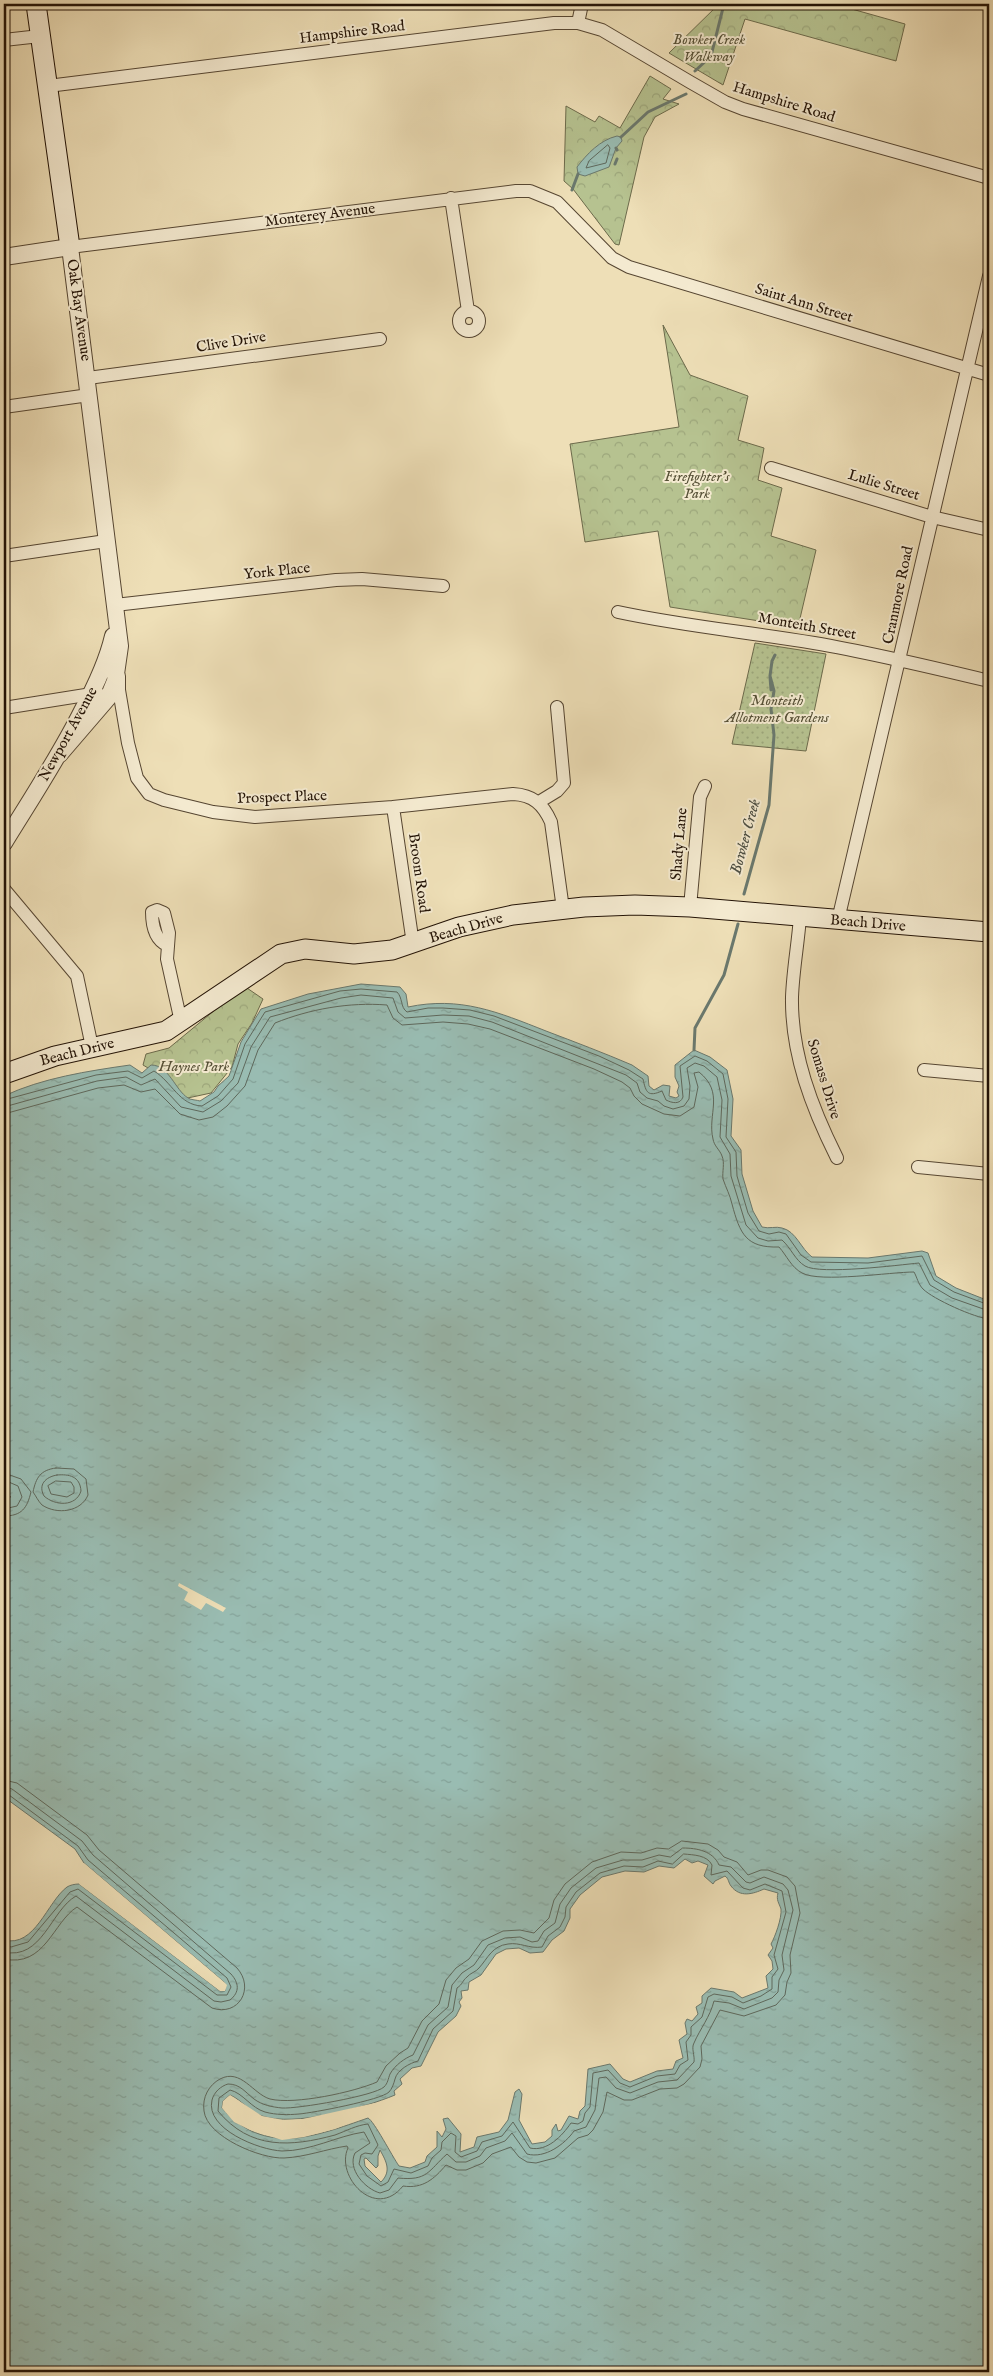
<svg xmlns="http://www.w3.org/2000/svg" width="993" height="2376" viewBox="0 0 993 2376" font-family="'IM FELL English',serif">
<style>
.grass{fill:url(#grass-dots);stroke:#6c6a4b}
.forest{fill:url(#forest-crowns);stroke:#6c6a4b}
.water{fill:url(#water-ripples);stroke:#6a786d;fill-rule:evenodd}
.pier{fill:#eedfb7}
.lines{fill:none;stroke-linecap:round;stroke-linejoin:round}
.shore{stroke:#5e685c;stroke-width:1}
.stream{stroke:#6a786d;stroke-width:3}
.minor-casing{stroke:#564632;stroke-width:14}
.tertiary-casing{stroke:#564632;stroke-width:18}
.secondary-casing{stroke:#231306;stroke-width:21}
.minor{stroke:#f4ead0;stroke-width:12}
.tertiary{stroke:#f4ead0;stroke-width:16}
.secondary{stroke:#f4ead0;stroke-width:19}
.labels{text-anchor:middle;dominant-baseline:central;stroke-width:4;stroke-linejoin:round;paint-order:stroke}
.street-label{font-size:15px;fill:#231306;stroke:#f4ead0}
.park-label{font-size:15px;font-style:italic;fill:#565036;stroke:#f4ead0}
.water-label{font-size:16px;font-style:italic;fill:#4c4e42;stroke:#f4ead0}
</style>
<defs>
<pattern id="grass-dots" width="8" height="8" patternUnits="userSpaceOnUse" patternTransform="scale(1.25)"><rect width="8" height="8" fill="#b6c290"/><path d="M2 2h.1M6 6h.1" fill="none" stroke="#9ca67b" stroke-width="1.8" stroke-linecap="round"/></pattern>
<pattern id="forest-crowns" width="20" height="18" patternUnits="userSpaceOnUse" patternTransform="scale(1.25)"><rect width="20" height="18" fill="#b6c290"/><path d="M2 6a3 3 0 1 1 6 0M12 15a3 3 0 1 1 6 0" fill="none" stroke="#9ca67b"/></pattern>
<pattern id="water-ripples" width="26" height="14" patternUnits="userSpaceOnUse" patternTransform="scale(1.25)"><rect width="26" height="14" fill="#99bcb2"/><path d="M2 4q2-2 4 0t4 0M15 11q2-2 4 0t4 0" fill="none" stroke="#84a198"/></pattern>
</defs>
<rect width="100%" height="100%" fill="#eedfb7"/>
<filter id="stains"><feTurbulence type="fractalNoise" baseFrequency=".004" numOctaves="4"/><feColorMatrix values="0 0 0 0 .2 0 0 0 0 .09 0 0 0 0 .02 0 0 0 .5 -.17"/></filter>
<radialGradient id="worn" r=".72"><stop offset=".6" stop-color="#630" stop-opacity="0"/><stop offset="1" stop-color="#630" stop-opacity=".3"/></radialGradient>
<!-- grass -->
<path class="grass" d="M755 643 826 654 806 751 732 744Z"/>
<!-- forest -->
<path class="forest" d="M719 4H834L905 24 896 61 745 19 723 85 669 53Z
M650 76 671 89 663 99 679 104 655 117 644 137 619 245 615 244 573 189 564 181 566 106 595 122 599 116 620 128Z
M663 325 690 375 748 396 738 440 764 448 758 480 782 488 771 536 816 550 798 627 670 607 658 531 585 542 570 444 679 427Z
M244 986 263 999 252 1023 238 1044 232 1067 211 1093 183 1099 160 1075 143 1065 146 1054 169 1048Z"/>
<!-- water -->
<path class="water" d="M617 136 621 137 622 141 616 148 609 167 585 176 578 174 577 167C587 154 600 140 617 136Z
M361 984 400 987 406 994 408 1007C460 996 498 1012 546 1031 575 1042 604 1053 632 1065L648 1076 649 1086 654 1090 663 1085 670 1086 669 1096 676 1098 679 1096 677 1092 679 1086 675 1077V1065L694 1050 710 1057 727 1070 733 1099 731 1136 741 1150 742 1174 753 1211 762 1227C769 1229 776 1226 782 1228 796 1231 801 1249 812 1257L868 1258 922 1251 928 1253 936 1276 956 1288 989 1301V2372H4V1940C35 1948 47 1902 67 1887 70 1885 75 1884 79 1884L220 1991H225L224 1982 84 1863 75 1849 4 1797V1498L11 1497 4 1491V1096C42 1078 88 1071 130 1065L142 1073 151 1065C169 1065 175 1090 188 1098 191 1100 197 1100 200 1101L214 1092 218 1086 229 1076 241 1042 261 1009 308 994ZM685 1859 692 1863 698 1861 708 1865 704 1876 713 1884 715 1881 725 1876C729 1879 728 1882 731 1886 740 1898 753 1894 764 1889L778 1893C776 1900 779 1903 781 1909 782 1918 775 1937 771 1944L773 1948 768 1955 772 1961 773 1969 766 1976 768 1988 742 1998 734 1992 711 1988 702 1996V2003L696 2007 698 2014 692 2021 687 2019 685 2023 687 2034 679 2040 683 2058 676 2061 673 2069 657 2071 630 2082 623 2079 610 2064 588 2069 585 2106 580 2111 578 2119 569 2116 561 2130 558 2131 556 2124 552 2130V2136L545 2142 532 2144 519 2120 522 2094 519 2089 515 2092 508 2120 499 2132 477 2137 474 2147 460 2152 461 2134 448 2118 443 2119 446 2129 442 2137 437 2131V2147L427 2156 425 2162 410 2168 399 2166C392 2156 374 2121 368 2118 316 2136 265 2157 222 2108L223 2101 230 2095C242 2100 249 2112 262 2116 294 2127 364 2108 395 2095L394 2091 402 2084 400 2079 412 2068 421 2066 438 2032 456 2016 461 2006 459 2002 462 1998 461 1991 468 1990 469 1982 481 1975 496 1954 506 1949 519 1948 530 1953 543 1952 552 1940 564 1931 570 1918V1909L580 1895 602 1877 625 1871 644 1872 659 1866 674 1868ZM380 2150C386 2161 392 2171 381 2182L365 2166 364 2159 366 2158 376 2168 378 2166V2156Z"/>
<!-- pier -->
<path class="pier" d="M179 1583 226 1608 223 1612 206 1603 201 1610 184 1600 188 1592 178 1586Z
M84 1863 224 1982 227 1985 225 1991H220L79 1884 80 1881 223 1988 222 1984 84 1866Z
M230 2095 262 2116 283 2120 303 2119 375 2103 373 2106 321 2118 283 2122 261 2119 230 2098 226 2102 225 2108 236 2120 250 2128 282 2137 304 2135 369 2115 335 2129 304 2137 282 2140 250 2130 234 2122 222 2108 223 2101Z"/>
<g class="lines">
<!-- shore -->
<path class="shore" d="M608 145 610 148 606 163 586 168 589 161Z
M4 1100 96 1075 128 1071 142 1078 154 1071C172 1082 179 1105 202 1106L218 1096 233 1079 245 1044 265 1012 340 991 361 989 397 992C403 998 400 1007 407 1012L428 1008H443L470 1010 494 1016 599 1056 629 1070 643 1079C646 1093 648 1097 662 1091L666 1100C672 1103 680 1105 683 1097L680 1066 695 1056 707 1061 723 1074 728 1099 726 1137 736 1152 737 1176 748 1213 759 1231 769 1234 779 1232 786 1234 801 1255 811 1262 868 1263 922 1256 934 1280 954 1292 989 1305
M4 1107 97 1081 126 1077 141 1085 155 1079 181 1107 203 1112 221 1101 238 1083 251 1047 270 1017 341 998 361 995 393 998 398 1012 405 1018 443 1015 469 1016 492 1022 626 1075 637 1083 640 1092 647 1098 658 1101 664 1106 673 1109 684 1106 689 1099 690 1086 687 1068 695 1063 704 1066 717 1077 722 1100 720 1137 730 1154 731 1176 746 1225 758 1238 768 1241 782 1240C791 1248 795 1260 805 1266 820 1275 899 1265 919 1263L930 1285 952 1298 989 1311
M4 1114 98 1088 124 1085 141 1092 155 1089 180 1114 199 1120 213 1117 227 1106 245 1086 258 1050 275 1023C310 1009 349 1002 387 1005L393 1018 402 1025 443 1022 468 1024 490 1029 594 1069 622 1082 630 1088 634 1096 642 1104 664 1114 680 1116 694 1107 698 1087 694 1073 699 1072C725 1093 707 1114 713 1139 714 1146 720 1150 722 1156 725 1163 722 1172 723 1179 726 1188 730 1195 732 1204 740 1234 746 1248 779 1247 787 1256 791 1267 802 1273 820 1283 891 1272 914 1272 917 1277 918 1284 923 1289 933 1299 975 1318 989 1319
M56 1468 74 1469 86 1479 88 1495C81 1512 57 1515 42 1505 38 1501 36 1496 33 1492 36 1478 40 1470 56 1468Z
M4 1473 21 1479 31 1492C27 1508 22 1516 4 1516
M57 1475C69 1474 80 1476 81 1491 76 1507 55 1506 44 1496 38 1485 45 1477 57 1475Z
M4 1480 18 1486 22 1497 17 1506 4 1509
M56 1481 71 1482 74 1487V1493L67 1497 51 1494 48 1486Z
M4 1780 17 1783 87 1835 99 1850 237 1968C255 1988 239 2017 212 2008L77 1907C53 1922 45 1968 4 1959
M4 1787 12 1789 82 1841 93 1855 231 1974C239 1983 240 1992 230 2000L221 2002 214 2001 76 1896C51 1910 42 1961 4 1952
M4 1793 9 1795 78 1846 88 1860 227 1978 231 1987 227 1995H217L78 1889 70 1892 28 1942 11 1947 4 1945
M682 1841 708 1844 718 1850 724 1857 737 1862 748 1875 761 1870H768L787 1877 795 1886 800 1913 790 1955 791 1973 787 1982 785 1995 776 2005 744 2016 720 2010 701 2046 702 2059 700 2067 684 2084 677 2088 660 2089 632 2100H624L607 2092 603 2112 593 2130 588 2135 578 2138 555 2158 536 2163 527 2162 519 2157 511 2147 492 2154 483 2163 466 2170H457L446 2165C434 2179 423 2189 403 2186 375 2221 335 2176 348 2148L347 2146C326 2149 306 2157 284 2158 261 2159 207 2137 204 2111 202 2097 209 2085 220 2079 241 2068 253 2094 270 2099 295 2105 354 2092 377 2082L386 2066 400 2053 408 2048 422 2021 439 2004 446 1980 456 1968 469 1959 482 1941 503 1931 520 1930 534 1933 549 1918 554 1900 565 1884 592 1862 621 1852 641 1853 657 1848 668 1849Z
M683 1848C697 1848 713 1851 719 1865L731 1867 746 1882 750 1883 764 1877 783 1884 788 1890 793 1910 782 1955 784 1970 779 1980 778 1992 772 1998 744 2009 729 2003 714 2001C710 2017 700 2029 694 2043 691 2048 695 2056 694 2062L677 2080 658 2082 630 2093 616 2088 606 2077 599 2078 595 2110 586 2127 574 2131C565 2144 545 2159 527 2154L512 2133 505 2141 486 2148 480 2156 466 2162H456L447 2154C428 2171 428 2181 398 2178L389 2190 380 2193C365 2189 347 2169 355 2153L370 2143 364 2132C337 2136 311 2151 282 2151 259 2150 205 2129 212 2100 214 2092 221 2086 228 2084 240 2084 245 2092 254 2099 262 2105 272 2107 282 2108 297 2109 374 2096 384 2087 388 2083 388 2079 390 2074 395 2065 405 2058 413 2055L428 2025 448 2007 452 1985 462 1973 474 1965 488 1945 505 1938 520 1937 532 1942 538 1941 544 1931 555 1923 560 1904 571 1888 596 1868 623 1860H642L659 1855 670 1857Z
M684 1854C694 1855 707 1855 712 1865L711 1875 727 1871 743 1888 750 1890 765 1884 782 1891 786 1912 774 1955 778 1969 772 1977V1989L761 1996 743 2003 732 1997 714 1994 708 1997 702 2017 691 2027V2035L686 2042 688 2060 680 2065 675 2074 657 2076 630 2087 620 2083 608 2070 593 2073 590 2107 585 2113 583 2121 578 2124 571 2123C562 2136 547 2152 530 2148L513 2122 502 2136 482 2142 477 2151 461 2157 455 2152 456 2136 451 2133 442 2142 441 2150 432 2158 428 2166 411 2173 394 2169 388 2182 381 2186 367 2176 359 2164 361 2155 365 2153 372 2154 378 2145 368 2124C357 2125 346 2131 335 2135 291 2147 250 2150 218 2111L219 2098 230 2090C243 2093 251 2108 265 2112 276 2115 288 2115 299 2114 312 2113 381 2100 389 2092 392 2089 394 2083 395 2079 397 2070 410 2063 418 2061L433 2029 453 2011 457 1988C463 1984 462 1981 467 1977 470 1973 476 1972 479 1968 488 1958 492 1946 508 1944 520 1942 529 1949 542 1947L548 1936 560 1927 565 1917 566 1907 576 1892 600 1873 624 1866 643 1867 658 1861 672 1864Z"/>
<!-- stream -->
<path class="stream" d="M695 71 711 56 724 4
M621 137 648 112 686 94
M616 148 617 150
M615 164 617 159
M572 190 578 174
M770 677 771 690
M744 894 769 805 774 735 771 709 774 691 770 676 772 661 775 655
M694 1050 695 1028 724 975 738 924"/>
<defs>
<path id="minor" d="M578 23 582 4
M4 40 40 36
M48 86 554 23H578L602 30 690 82 725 102 743 109 989 178
M451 198 468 311
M70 247 516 191H530L557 202 612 258 629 267 989 375
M459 321a10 10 0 1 1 20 0a10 10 0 1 1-20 0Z
M88 378 380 339
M4 407 89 395
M771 468 932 517 989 530
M4 556 106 541
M115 605 336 580 362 579 443 586
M618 612C683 626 749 632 814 643 873 653 931 667 989 681
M119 676V690L128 743 137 778 149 794 164 800 213 812 255 817 393 807 513 794C533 795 543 804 551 822L563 909
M4 708 98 693
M539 802 557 791 564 783 557 707
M393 807 413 944
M4 889 77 976 92 1047
M690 907 700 797 705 786
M800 917C798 944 793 970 792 997 791 1054 812 1108 837 1158
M838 920 989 276
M167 945C154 939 152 925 152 912L157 910 164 913 169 933 167 959 181 1022
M924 1070 989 1076
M918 1167 989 1174"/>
<path id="tertiary" d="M4 257 70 247 120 646 115 681 108 698 59 755
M4 843C31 799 59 757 82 711 95 687 107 662 113 636"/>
<path id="secondary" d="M36 4 70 247
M4 1074 55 1056 166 1031 281 954 305 949 354 954 392 950 459 927 513 915 584 907 635 905 690 907 989 932"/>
</defs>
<!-- minor casing -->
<use href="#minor" class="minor-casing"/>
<!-- tertiary casing -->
<use href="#tertiary" class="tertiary-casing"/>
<!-- secondary casing -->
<use href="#secondary" class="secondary-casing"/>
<!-- minor -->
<use href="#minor" class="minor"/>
<!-- tertiary -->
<use href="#tertiary" class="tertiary"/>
<!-- secondary -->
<use href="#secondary" class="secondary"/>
</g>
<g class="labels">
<!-- street labels -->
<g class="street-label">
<text transform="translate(352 32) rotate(-7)">Hampshire Road</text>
<text transform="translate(784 102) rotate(17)">Hampshire Road</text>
<text transform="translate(320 215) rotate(-7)">Monterey Avenue</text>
<text transform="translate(804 303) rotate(17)">Saint Ann Street</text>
<text transform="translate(79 310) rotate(82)">Oak Bay Avenue</text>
<text transform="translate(231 342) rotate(-9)">Clive Drive</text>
<text transform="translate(884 485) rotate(17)">Lulie Street</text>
<text transform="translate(277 571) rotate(-6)">York Place</text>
<text transform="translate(898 595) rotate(-78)">Cranmore Road</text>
<text transform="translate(807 626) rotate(10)">Monteith Street</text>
<text transform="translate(68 734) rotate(-61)">Newport Avenue</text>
<text transform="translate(282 797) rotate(-2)">Prospect Place</text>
<text transform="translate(679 844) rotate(-85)">Shady Lane</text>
<text transform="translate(419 873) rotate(82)">Broom Road</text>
<text transform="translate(868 923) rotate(5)">Beach Drive</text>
<text transform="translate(466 928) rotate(-16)">Beach Drive</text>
<text transform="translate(77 1052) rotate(-14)">Beach Drive</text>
<text transform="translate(824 1079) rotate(73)">Somass Drive</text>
</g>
<!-- park labels -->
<g class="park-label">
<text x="709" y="39">Bowker Creek<tspan x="709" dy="17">Walkway</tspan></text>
<text x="697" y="476">Firefighter's<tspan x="697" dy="17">Park</tspan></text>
<text x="777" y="700">Monteith<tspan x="777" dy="17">Allotment Gardens</tspan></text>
<text x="194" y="1066">Haynes Park</text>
</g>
<!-- water labels -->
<g class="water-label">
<text transform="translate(746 837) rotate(-75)">Bowker Creek</text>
</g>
</g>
<!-- margin -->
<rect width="993" height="2376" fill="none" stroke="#eedfb7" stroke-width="20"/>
<rect x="5" y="5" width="983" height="2366" fill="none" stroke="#231306" stroke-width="2.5"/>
<rect x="10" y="10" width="973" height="2356" fill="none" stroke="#231306"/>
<rect width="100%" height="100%" filter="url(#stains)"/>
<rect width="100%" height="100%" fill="url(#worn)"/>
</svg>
